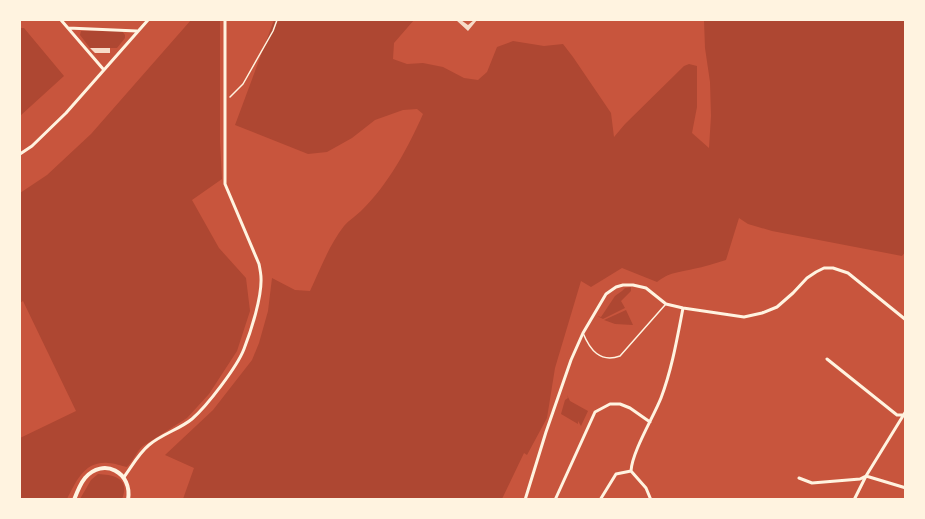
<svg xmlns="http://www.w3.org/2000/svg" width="925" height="519" viewBox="0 0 925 519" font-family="'Noto Serif',serif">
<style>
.green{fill:#ae4732}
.building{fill:#f7dbc8}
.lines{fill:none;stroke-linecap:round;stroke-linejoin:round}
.path{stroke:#fff3e0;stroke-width:1.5}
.service{stroke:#fff3e0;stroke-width:1.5}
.minor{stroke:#fff3e0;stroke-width:3}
.tertiary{stroke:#fff3e0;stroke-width:4}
</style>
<rect width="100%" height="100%" fill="#c8553d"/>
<!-- green -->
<path class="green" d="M191 20H220V142L222 179 192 200 219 248 246 278 250 311 237 351 209 394 187 418 143 446C136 452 134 460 127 467 121 466 115 463 108 463 84 461 76 482 67 499H20V438L76 411 23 301 20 303V193L47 175 91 134Z
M274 20H414L394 43 393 59 407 64 423 63 443 67 464 78 478 80 487 72 497 47 513 41 544 46 563 44 573 57 611 113 614 137 625 124 684 66 689 64 697 66V107L692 133 709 148 711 116 710 82 705 48 704 20H905L906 251 902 256 772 231 748 224 739 218 726 260C715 263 704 267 693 269 677 273 670 272 657 282L622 268 591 287 581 281 555 368 547 418 527 455 524 453 502 499H183L194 468 165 455 213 410 252 360 259 343 268 311 272 278 295 290 310 291C320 270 329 245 344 226 349 220 356 216 361 211 388 185 408 148 423 114L417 109 403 110 375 120 352 138 327 152 308 154 235 125Z
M20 28H24L64 76 20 116Z
M81 31H122L125 35V38L117 48H90L80 35Z
M631 287V291L621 301 625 308 603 319 597 316 601 317 615 296 622 291 625 288Z
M626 310 633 325 615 324 604 320Z
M567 395 570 401 588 411 581 426 578 421V424L561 414 565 400 568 398Z
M98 474C116 475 130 479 122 499H80L91 480Z"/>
<!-- building -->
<path class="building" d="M456 20H461L468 25 474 20H477L468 31Z
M90 48H110V53H95Z"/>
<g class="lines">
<!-- path -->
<path class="path" d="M230 97 243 84 273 31 277 20"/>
<!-- service -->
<path class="service" d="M583 333C590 350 600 363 620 356L665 305"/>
<!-- minor -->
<path class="minor" d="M61 20 104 70
M68 28 137 31
M20 154 32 146 66 113 148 20
M827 359 897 415H906
M631 471C632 452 653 418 661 398 672 369 677 339 683 308
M631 471 646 488 651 500
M124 477C132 466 139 453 149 445 162 434 180 429 192 419 207 406 237 367 244 349 251 331 262 297 261 278 261 274 260 269 259 264L225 184V20
M799 478 812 483 860 479 866 476 906 488
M525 500 546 432 571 360 583 333 606 294 616 287 623 285H633L646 288 666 304 683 308 744 317 762 313 777 307 793 293 807 278 816 272 824 268H833L848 273 906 320
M555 500 595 412 610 404H620L630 408 650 422
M600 500 616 474 631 471
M854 500 866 476 906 411"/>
<!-- tertiary -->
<path class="tertiary" d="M74 500C77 492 80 484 85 478 103 457 133 472 128 500"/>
</g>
<!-- border -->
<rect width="925" height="519" fill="none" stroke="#fff3e0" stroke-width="42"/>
</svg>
